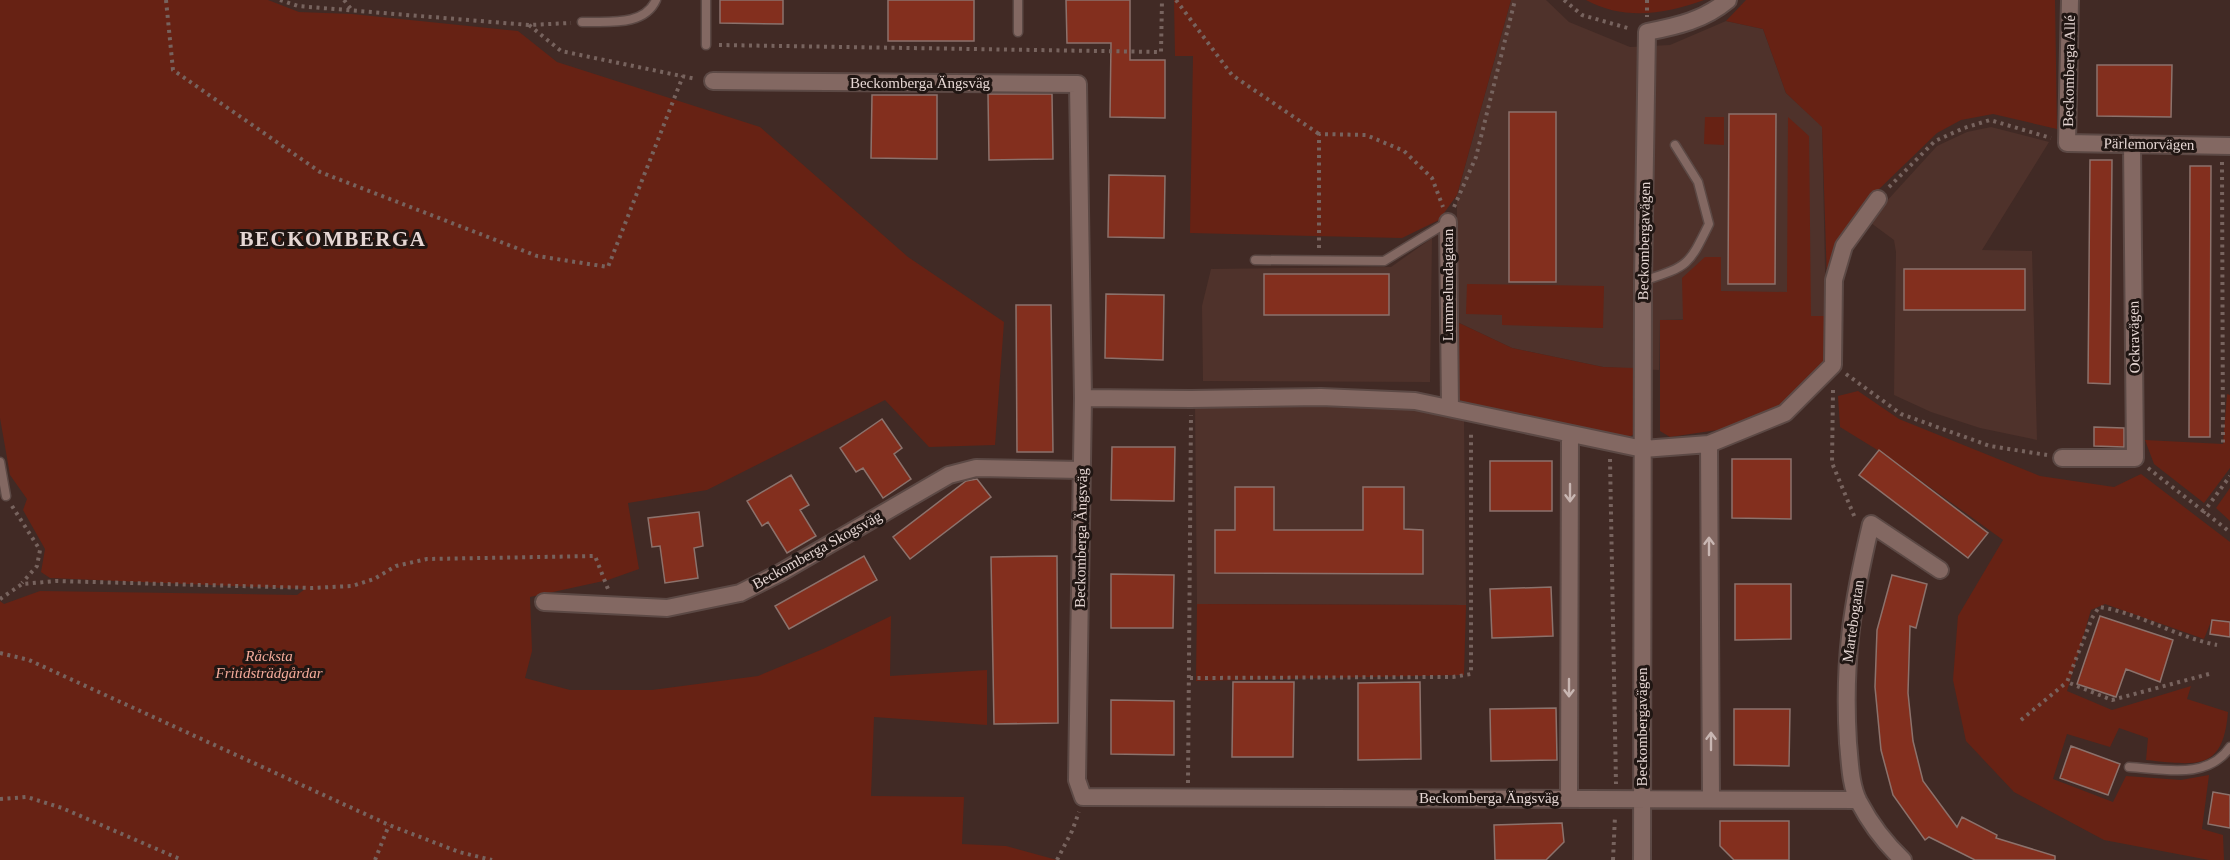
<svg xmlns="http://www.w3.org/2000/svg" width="2230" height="860" viewBox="0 0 2230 860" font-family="'Times New Roman',serif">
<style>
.built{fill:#4f322b}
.green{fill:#672214}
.building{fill:#832f1e;stroke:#8c726c;stroke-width:1.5}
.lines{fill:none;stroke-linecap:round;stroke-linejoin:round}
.service-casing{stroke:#5c4945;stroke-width:11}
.minor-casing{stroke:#5c4945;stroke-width:20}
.path{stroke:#77635e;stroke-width:4;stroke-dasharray:3 4.5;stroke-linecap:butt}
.service{stroke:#836862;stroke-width:8}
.minor{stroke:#836862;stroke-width:16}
.oneway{stroke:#c8b6b2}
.labels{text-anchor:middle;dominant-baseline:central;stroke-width:6;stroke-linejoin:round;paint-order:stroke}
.street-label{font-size:15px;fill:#e6d7d4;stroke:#201613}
.park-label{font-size:15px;font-style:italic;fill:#f4ab9a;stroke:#201613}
.district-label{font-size:21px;font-weight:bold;letter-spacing:1.5px;fill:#e6d7d4;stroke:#201613}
</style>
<rect width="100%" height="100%" fill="#412a25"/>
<!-- built -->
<path class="built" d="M1511 0H1546L1569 22 1630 47 1670 45 1726 21 1763 29 1786 93 1822 126 1826 316 1660 320 1659 370 1603 367 1512 348 1457 322V195Z
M1991 127 2049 142 1982 250 2032 251 2037 440 1980 428 1931 412 1894 395 1896 252 1894 240 1871 223 1874 215 1937 146 1967 132Z
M1432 238 1430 382 1203 381 1202 306 1211 269 1391 267Z
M1195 405 1416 408 1464 419 1466 605 1197 604Z"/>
<!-- green -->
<path class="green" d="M0 0H268L299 12 352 14 518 31 557 62 760 127 908 257 1004 322 995 445 929 447 885 400 707 490 628 503 639 569 608 580 530 597 532 651 525 678 570 690H652L758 676 823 649 891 616 890 676 987 670V725L874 717 871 796 964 797 962 844 1006 846 1057 860H0V601L4 604 40 591 297 595 305 589 50 578 41 572 45 549 23 510 27 499 10 475 0 418Z
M1174 0H1511L1457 195 1439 220 1402 238 1190 233 1193 56H1175Z
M1586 0H1704C1666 14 1624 21 1586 0Z
M1746 0H2055L2057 129 1993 114 1961 120 1937 133 1875 193 1827 281 1822 127 1786 93 1763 29 1726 21Z
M1705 117H1724V145L1704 144Z
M1788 117 1809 136 1811 316H1826L1825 363 1781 404 1724 429 1670 437 1660 431V320H1683L1682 278 1705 257H1721V291L1787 292Z
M1467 284 1604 286 1603 328 1502 325V315L1466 314Z
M1457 322 1512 348 1603 367 1634 368 1635 434 1624 439 1458 400Z
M1858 391 1899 419 2040 476 2114 487 2141 474 2230 542V621L2212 619 2204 639 2105 604 2091 610 2067 691 2112 710 2191 686 2187 699 2228 712C2223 772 2197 765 2146 760L2148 738 2119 728 2110 747 2067 734 2053 779 2113 802 2126 776 2181 780 2209 775 2202 829 2223 835 2224 860H2209L2104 840 2014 792 1966 741 1953 680 1958 616 2003 540 1884 454 1840 427 1838 396Z
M2227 394 2230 395V468L2204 503 2154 464 2145 440 2223 444Z
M2230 488V521L2216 508Z
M1197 604 1466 605 1464 675 1196 681Z"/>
<!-- building -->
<path class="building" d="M720 0H783V24L720 23Z
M888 0H974V41H888Z
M1066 0H1130V60H1165V118L1110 117 1111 43H1067Z
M2097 65H2172L2171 117 2097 116Z
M988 94H1052L1053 159 989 160Z
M872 95H937V159L871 158Z
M1509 112H1556V282H1509Z
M1729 114H1776L1775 284H1728Z
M2090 160H2112L2110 384 2088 383Z
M2190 166H2211L2210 437H2189Z
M1109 175 1165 176 1164 238 1108 237Z
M1904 269H2025V310H1904Z
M1264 274H1389V315H1264Z
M1106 294 1164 295 1163 360 1105 358Z
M1016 305H1051L1053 452H1017Z
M882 419 902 448 894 454 911 479 883 498 863 468 856 472 840 448Z
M2094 427 2124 428V447L2094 446Z
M1112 447H1175L1174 501 1111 500Z
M1879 450 1988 533 1968 558 1859 475Z
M1732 459H1791V519L1732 518Z
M1490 461H1552V511H1490Z
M791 475 809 505 800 510 816 536 787 553 768 522 762 526 747 501Z
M977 479 991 497 910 559 893 537 966 481Z
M1235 487H1274V530H1363V487H1404V529L1423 530V574L1215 573V530H1235Z
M699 512 703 546 694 548 698 578 665 583 660 546 652 547 648 518Z
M864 556 877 580 789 629 775 606Z
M1057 556 1058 723 994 724 991 557Z
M1111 574 1174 575 1173 628H1111Z
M1892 575 1927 584 1916 628 1910 626 1908 693 1913 741 1923 781 1957 827 1962 817 1997 835 1996 838 2055 856V860H1975L1929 837 1925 840 1893 795 1881 750 1875 687 1877 630Z
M1735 584H1791V639L1735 640Z
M1551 587 1553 636 1492 638 1490 589Z
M2100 616 2173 640 2160 682 2126 669 2116 697 2077 684Z
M2212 620 2230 622V637L2210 634Z
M1233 682H1294L1293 757H1232Z
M1420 682 1421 759 1358 760V683Z
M1111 700 1174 701V755L1111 754Z
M1556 708 1557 760 1491 761 1490 709Z
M1734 709H1790L1789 766 1734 765Z
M2071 746 2120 764 2108 795 2060 778Z
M2213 792 2230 795V828L2208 824Z
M1720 821H1789V860H1734L1720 846Z
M1562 823 1564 842 1546 860H1495L1494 825Z"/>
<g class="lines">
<defs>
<path id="service" d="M582 22C607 21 644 27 656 0
M1018 32V0
M706 45V0
M1255 260 1384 261 1448 222
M1643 281C1688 266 1688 267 1709 224L1698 182 1675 145
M0 462 6 496
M2129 767C2164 769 2208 780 2230 747"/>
<path id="minor" d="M2070 0 2067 143 2230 146
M713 81 1078 84 1083 398 1077 780 1083 797 1858 800
M1448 222 1450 408
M1083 398 1191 399 1321 397 1415 401 1643 449 1709 444 1785 413 1833 365 1834 280 1844 246 1878 199
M1709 444 1711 799
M2062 458H2135L2132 144
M544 602 667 608 740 593 780 573 949 475 976 468 1082 470
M1569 798 1570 435
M1642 860 1643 281 1647 32C1678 26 1704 20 1728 0
M1903 860C1886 844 1870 823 1859 802 1850 785 1850 761 1848 743 1843 661 1852 604 1871 524L1940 570"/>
</defs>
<!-- service casing -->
<use href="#service" class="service-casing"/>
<!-- minor casing -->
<use href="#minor" class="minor-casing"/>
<!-- path -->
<path class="path" d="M166 0 173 70 320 172 537 256 608 267 683 76
M280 0 298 6 529 25 571 23
M344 0 351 9
M1176 0 1232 75 1319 134
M1564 0 1582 15 1631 29
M1647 0V17
M529 25 561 51 696 79
M719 45 1161 52 1162 0
M2222 162 2223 444
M1889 187 1935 141 1964 128 1990 120 2051 138
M1454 207 1476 157 1515 0
M1319 248V134L1366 135 1404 151 1432 178 1443 207
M1846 374 1901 414 1990 446 2047 455
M1833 390 1832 463 1855 518
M1610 459 1616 784
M2148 468 2230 532
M12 506 40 550 37 566 22 583
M2203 513 2230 476
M0 599 22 584 56 581 312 588 352 586 374 579 396 566 427 559 595 556 608 589
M0 653 29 660 389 825 459 852 492 860
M2209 674 2112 700 2067 682 2092 618 2099 607C2140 613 2176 637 2217 645
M1190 678 1453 677 1471 674V431
M2021 720 2067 682
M1188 783 1191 415
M0 799 27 797 62 808 182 860
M375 860 389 825
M1057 860 1072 831 1079 812
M1613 860 1615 816"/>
<!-- service -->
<use href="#service" class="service"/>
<!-- minor -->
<use href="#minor" class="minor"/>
</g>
<!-- one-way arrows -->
<defs><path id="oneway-shaft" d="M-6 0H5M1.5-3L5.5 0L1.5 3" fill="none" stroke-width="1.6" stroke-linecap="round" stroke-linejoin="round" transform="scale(1.5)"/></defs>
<g class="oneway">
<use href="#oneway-shaft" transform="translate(1570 493) rotate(90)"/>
<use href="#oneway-shaft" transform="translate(1709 546) rotate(-90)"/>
<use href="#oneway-shaft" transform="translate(1569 688) rotate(90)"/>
<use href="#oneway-shaft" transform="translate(1711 741) rotate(-90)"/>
</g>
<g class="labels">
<!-- street labels -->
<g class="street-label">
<text transform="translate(2069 71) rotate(-89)">Beckomberga Allé</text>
<text x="920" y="83">Beckomberga Ängsväg</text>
<text transform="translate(2149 144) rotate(1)">Pärlemorvägen</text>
<text transform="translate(1644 241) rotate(-89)">Beckombergavägen</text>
<text transform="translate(1448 285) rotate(-90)">Lummelundagatan</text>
<text transform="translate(2134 337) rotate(-91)">Ockravägen</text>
<text transform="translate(1081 538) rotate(-89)">Beckomberga Ängsväg</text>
<text transform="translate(817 550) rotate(-29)">Beckomberga Skogsväg</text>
<text transform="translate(1853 621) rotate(-82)">Martebogatan</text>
<text transform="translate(1642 727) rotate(-90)">Beckombergavägen</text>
<text x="1489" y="798">Beckomberga Ängsväg</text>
</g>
<!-- park labels -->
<g class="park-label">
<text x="269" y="656">Råcksta<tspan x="269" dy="17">Fritidsträdgårdar</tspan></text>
</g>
<!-- district labels -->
<g class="district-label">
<text x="333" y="239">BECKOMBERGA</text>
</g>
</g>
</svg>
